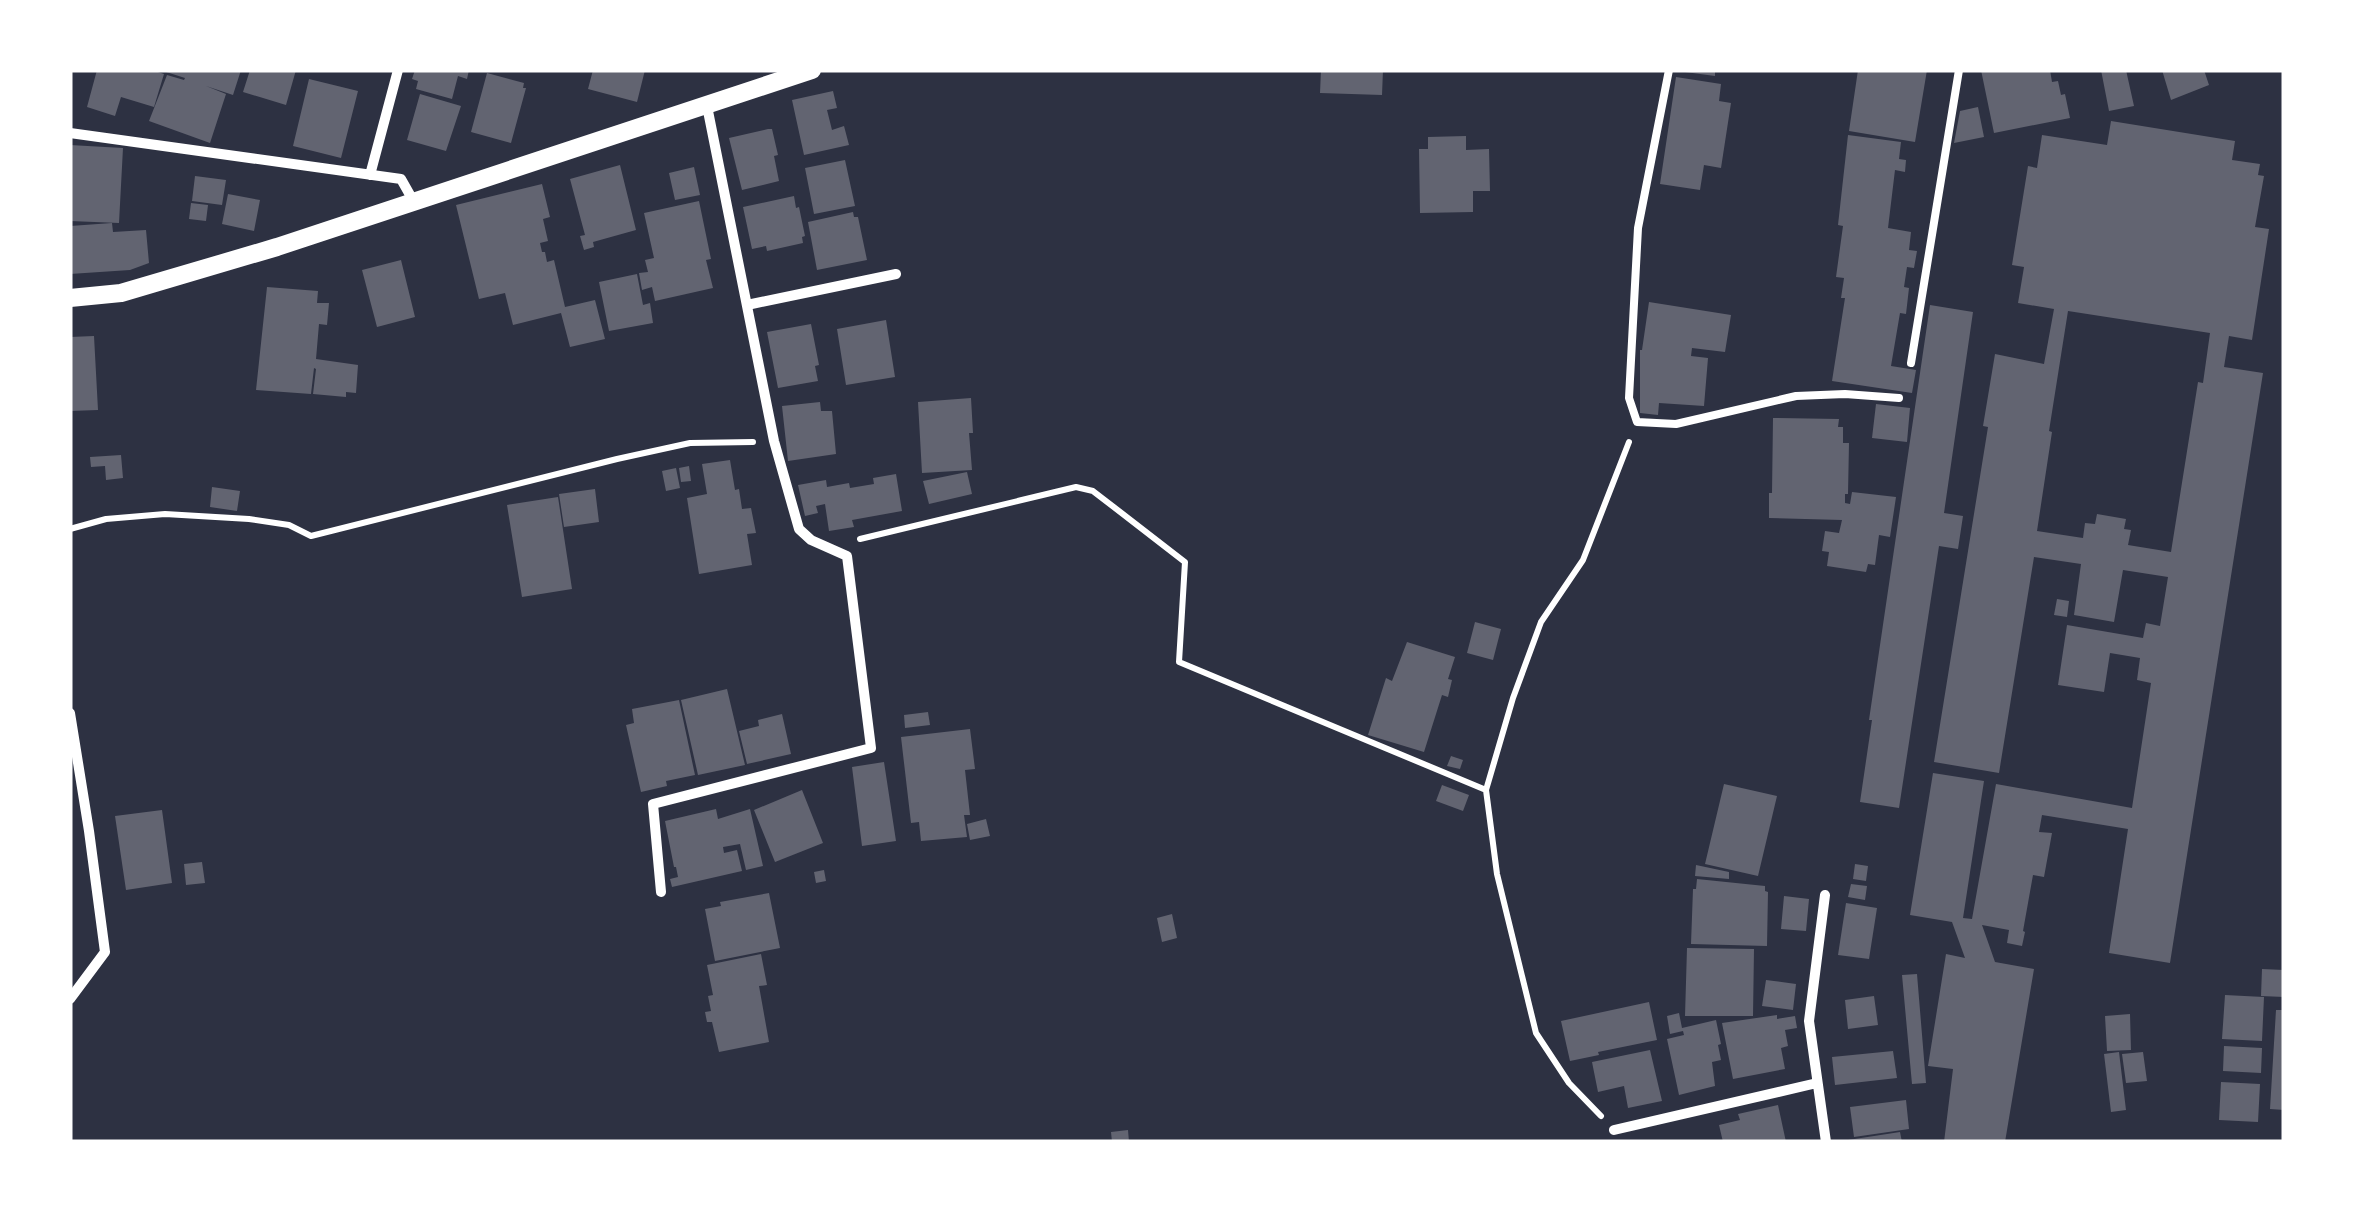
<svg xmlns="http://www.w3.org/2000/svg" width="2354" height="1212" viewBox="0 0 2354 1212" font-family="Raleway,sans-serif">
<style>
.building{fill:#626471;fill-rule:evenodd}
.lines{fill:none;stroke-linecap:round;stroke-linejoin:round}
.path{stroke:#fff;stroke-width:6}
.service{stroke:#fff;stroke-width:8}
.minor{stroke:#fff;stroke-width:10}
.tertiary{stroke:#fff;stroke-width:18}
</style>
<rect width="100%" height="100%" fill="#2d3142"/>
<!-- building -->
<path class="building" d="M97 70H152L164 74 154 107 121 97 115 116 87 107Z
M160 70H241L233 95 206 86 226 94 210 143 149 121 167 75 184 80 185 78Z
M250 70H296L286 105 243 92Z
M415 70H469L467 79 458 76 452 99 416 89 418 81 412 79Z
M593 70H645L637 102 588 89Z
M1321 70H1383L1382 95 1320 93Z
M1685 70H1715V76L1685 72Z
M1858 70H1927L1915 142 1849 131Z
M1981 70H2050L2052 82 2058 81 2061 95 2065 94 2070 118 1994 133Z
M2101 70H2126L2134 106 2109 111Z
M2162 70H2204L2209 85 2171 100Z
M487 73 524 83 523 88H526L511 143 471 132Z
M1676 77 1721 84 1719 101 1731 103 1721 168 1704 165 1700 190 1660 184Z
M309 79 358 91 341 158 293 146Z
M833 91 837 108 827 110 832 130 844 126 849 145 804 155 792 100Z
M420 94 461 106 446 151 407 140Z
M1978 107 1984 137 1954 143 1960 111Z
M2111 121 2235 141 2232 160 2260 164 2258 175 2264 176 2255 227 2269 229 2252 340 2229 336 2224 367 2263 373 2170 963 2109 953 2128 829 2042 815 2039 832 2052 833 2044 877 2033 875 2023 931 2025 932 2022 946 2007 943 2009 930 1982 925 1995 962 2034 969 2005 1142H1944L1953 1069 1928 1066 1946 954 1965 958 1952 922 1910 915 1933 773 1984 781 1963 918 1972 919 1996 784 2132 808 2151 683 2137 680 2140 658 2110 653 2104 692 2058 685 2067 625 2143 638 2146 623 2160 626 2168 577 2123 570 2114 622 2074 615 2081 564 2034 557 1999 773 1934 762 1988 427 1983 426 1995 354 2044 364 2054 309 2018 303 2024 267 2012 265 2028 166 2037 168 2042 135 2107 145ZM2068 311 2210 333 2203 383 2198 382 2171 552 2128 545 2131 530 2124 529 2126 519 2097 514 2095 524 2085 523 2083 538 2037 531 2052 432 2049 431Z
M768 129H772L778 155 774 156 779 181 742 190 729 138Z
M1848 135 1901 142 1899 159 1906 160 1905 172 1895 170 1888 228 1911 232 1909 250 1917 251 1914 268 1907 267 1904 287 1909 288 1906 314 1900 313 1891 366 1916 370 1912 393 1832 381 1845 298H1841L1844 278 1836 277 1843 226 1838 225Z
M1466 136V150L1489 149 1490 191H1473V212L1420 213 1419 149H1428V137Z
M70 145 123 148 119 223 70 221Z
M845 160 855 206 814 214 805 168Z
M620 165 636 230 593 242 594 247 584 250 580 236 585 235 570 179Z
M694 167 700 195 675 200 669 173Z
M195 176 226 180 222 205 192 201Z
M542 184 550 217 543 219 548 241 540 243 542 252H545L547 262 554 260 565 307 595 300 605 339 570 347 561 313 513 325 505 293 479 299 456 205Z
M228 194 260 200 254 231 222 224Z
M794 196 796 208 799 207 805 236 802 237 803 243 767 251 766 246 752 249 743 207Z
M699 201 711 259 706 260 713 288 655 301 652 287 642 290 639 273 648 272 645 260 654 258 644 213Z
M191 203 208 205 206 221 189 219Z
M853 212 854 217H858L867 260 817 270 808 222Z
M112 223 113 232 146 230 149 263 130 270 70 274V226Z
M401 260 415 317 377 327 362 270Z
M637 274 643 305 650 303 653 323 609 331 599 282Z
M267 287 318 291 317 303H329L327 325 319 324 316 359 358 365 356 393 346 392V397L313 394 316 369 314 368 311 394 256 390Z
M1649 302 1731 315 1725 352 1692 348 1691 356 1708 358 1704 406 1659 403 1658 415 1640 413V350H1642Z
M1930 305 1973 312 1944 513 1963 516 1958 549 1939 546 1899 808 1860 802 1872 720H1869Z
M886 320 895 377 846 385 837 329Z
M811 324 819 365 815 366 818 381 778 388 767 332Z
M94 336 98 410 70 411V337Z
M971 398 973 433H969L972 470 922 473 918 402Z
M820 402 821 411H832L836 454 788 461 782 406Z
M1876 404 1910 408 1907 442 1872 438Z
M1773 418 1839 419 1838 427H1843V443H1849L1848 494H1845V503L1850 504 1852 492 1896 497 1890 537 1879 535 1875 565 1868 564 1866 572 1827 566 1829 552 1822 551 1825 531 1839 533 1842 520 1769 518V493H1772Z
M121 455 123 478 106 480 105 466 91 467 90 457Z
M730 460 735 490 739 489 742 509 751 508 756 533 747 534 752 565 699 574 687 498 707 494 702 464Z
M689 466 691 481 681 482 679 468Z
M676 468 680 488 666 491 662 471Z
M967 472 972 494 929 504 923 481Z
M896 474 902 511 852 520 854 527 829 531 825 504 816 506 818 513 805 516 798 485 826 480 827 487 849 483 850 488 874 484 873 478Z
M212 487 240 491 237 511 210 507Z
M595 489 599 522 564 527 559 494Z
M558 497 572 589 522 597 507 505Z
M2057 599 2069 601 2067 617 2054 615Z
M1475 622 1501 629 1493 660 1467 653Z
M1407 642 1455 657 1448 679 1452 680 1448 697 1442 695 1424 752 1368 735 1386 678 1392 681Z
M727 689 745 765 698 775 681 700Z
M679 700 695 775 666 781 667 786 641 792 626 725 634 723 632 709Z
M928 712 930 725 905 728 904 715Z
M782 714 791 754 747 764 739 731 759 726 758 720Z
M970 729 975 769 965 770 970 815H964L967 837 921 841 919 822 911 823 901 737Z
M1451 756 1463 760 1460 769 1447 766Z
M884 762 896 841 862 846 852 767Z
M1724 784 1777 796 1758 876 1705 864Z
M1442 785 1469 795 1463 811 1436 801Z
M802 790 823 843 775 862 754 810Z
M716 809 718 819 750 809 763 866 746 870 740 844 723 847 724 853 737 850 742 871 672 887 670 879 678 877 676 867H674L665 821Z
M162 810 172 883 126 890 115 816Z
M986 819 990 836 970 840 967 824Z
M202 862 205 883 186 885 184 864Z
M1855 864 1868 866 1866 881 1853 879Z
M1696 865 1729 872V879L1695 876Z
M824 870 826 881 816 883 814 872Z
M1697 879 1765 886V891L1768 892 1767 946 1691 944 1693 889H1696Z
M1851 884 1867 886 1865 900 1848 897Z
M769 893 780 948 715 961 705 909 721 906 720 902Z
M1784 896 1809 899 1806 931 1781 929Z
M1846 903 1877 908 1869 959 1838 955Z
M1172 914 1177 938 1162 942 1157 918Z
M1687 948 1754 949 1753 1016H1685Z
M761 954 767 985 759 986 769 1042 719 1052 712 1022H707L705 1012 711 1011 708 996 713 995 707 965Z
M2262 969 2284 970V997L2261 996Z
M1917 974 1926 1083 1912 1084 1902 975Z
M1766 980 1796 984 1793 1010 1762 1006Z
M2225 995 2264 997 2262 1041 2222 1039Z
M1874 996 1878 1025 1848 1029 1845 1000Z
M1649 1002 1657 1040 1598 1052 1599 1055 1570 1061 1561 1021Z
M2276 1010H2284V1110L2270 1109Z
M1679 1013 1682 1028 1716 1020 1721 1044 1718 1045 1721 1060 1712 1062 1715 1086 1679 1095 1667 1039 1684 1035 1683 1031 1670 1034 1667 1016Z
M2130 1014 2131 1050 2107 1051 2105 1016Z
M1777 1015V1019L1795 1016 1797 1028 1785 1030 1788 1046 1781 1048 1785 1069 1733 1079 1722 1023Z
M2224 1046 2262 1048 2261 1073 2223 1071Z
M1650 1050 1662 1101 1628 1108 1624 1086 1598 1092 1592 1062Z
M1893 1051 1897 1078 1835 1085 1832 1057Z
M2119 1052 2126 1110 2111 1112 2104 1054Z
M2143 1052 2147 1081 2126 1083 2122 1054Z
M2221 1082 2260 1084 2258 1122 2219 1120Z
M1906 1100 1909 1129 1854 1137 1850 1107Z
M1778 1105 1786 1142H1723L1719 1125 1740 1120 1738 1114Z
M1128 1130 1129 1142H1112L1111 1132Z
M1900 1132 1902 1142H1848V1140Z"/>
<g class="lines">
<!-- path -->
<path class="path" d="M70 529 106 519 165 514 249 519 289 525 311 536 617 459 690 443 753 442
M860 539 1076 487 1093 491 1185 562 1179 662 1486 790
M1601 1116 1569 1083 1536 1033 1497 874 1486 790 1513 698 1541 622 1583 560 1629 442"/>
<!-- service -->
<path class="service" d="M1669 70 1638 228 1629 398 1637 422 1676 424 1796 396 1845 394 1899 398
M1911 363 1959 70"/>
<!-- minor -->
<path class="minor" d="M70 133 401 179 414 202
M370 175 398 70
M747 305 896 274
M70 713 89 831 105 952 70 999
M661 892 653 804 871 748 847 556 811 540 799 529 774 441 707 106
M1825 895 1809 1021 1826 1142
M1614 1130 1817 1083"/>
<!-- tertiary -->
<path class="tertiary" d="M70 298 121 293 277 247 812 70"/>
</g>
<!-- border -->
<rect width="2354" height="1212" fill="none" stroke="#ffffff" stroke-width="145"/>
</svg>
